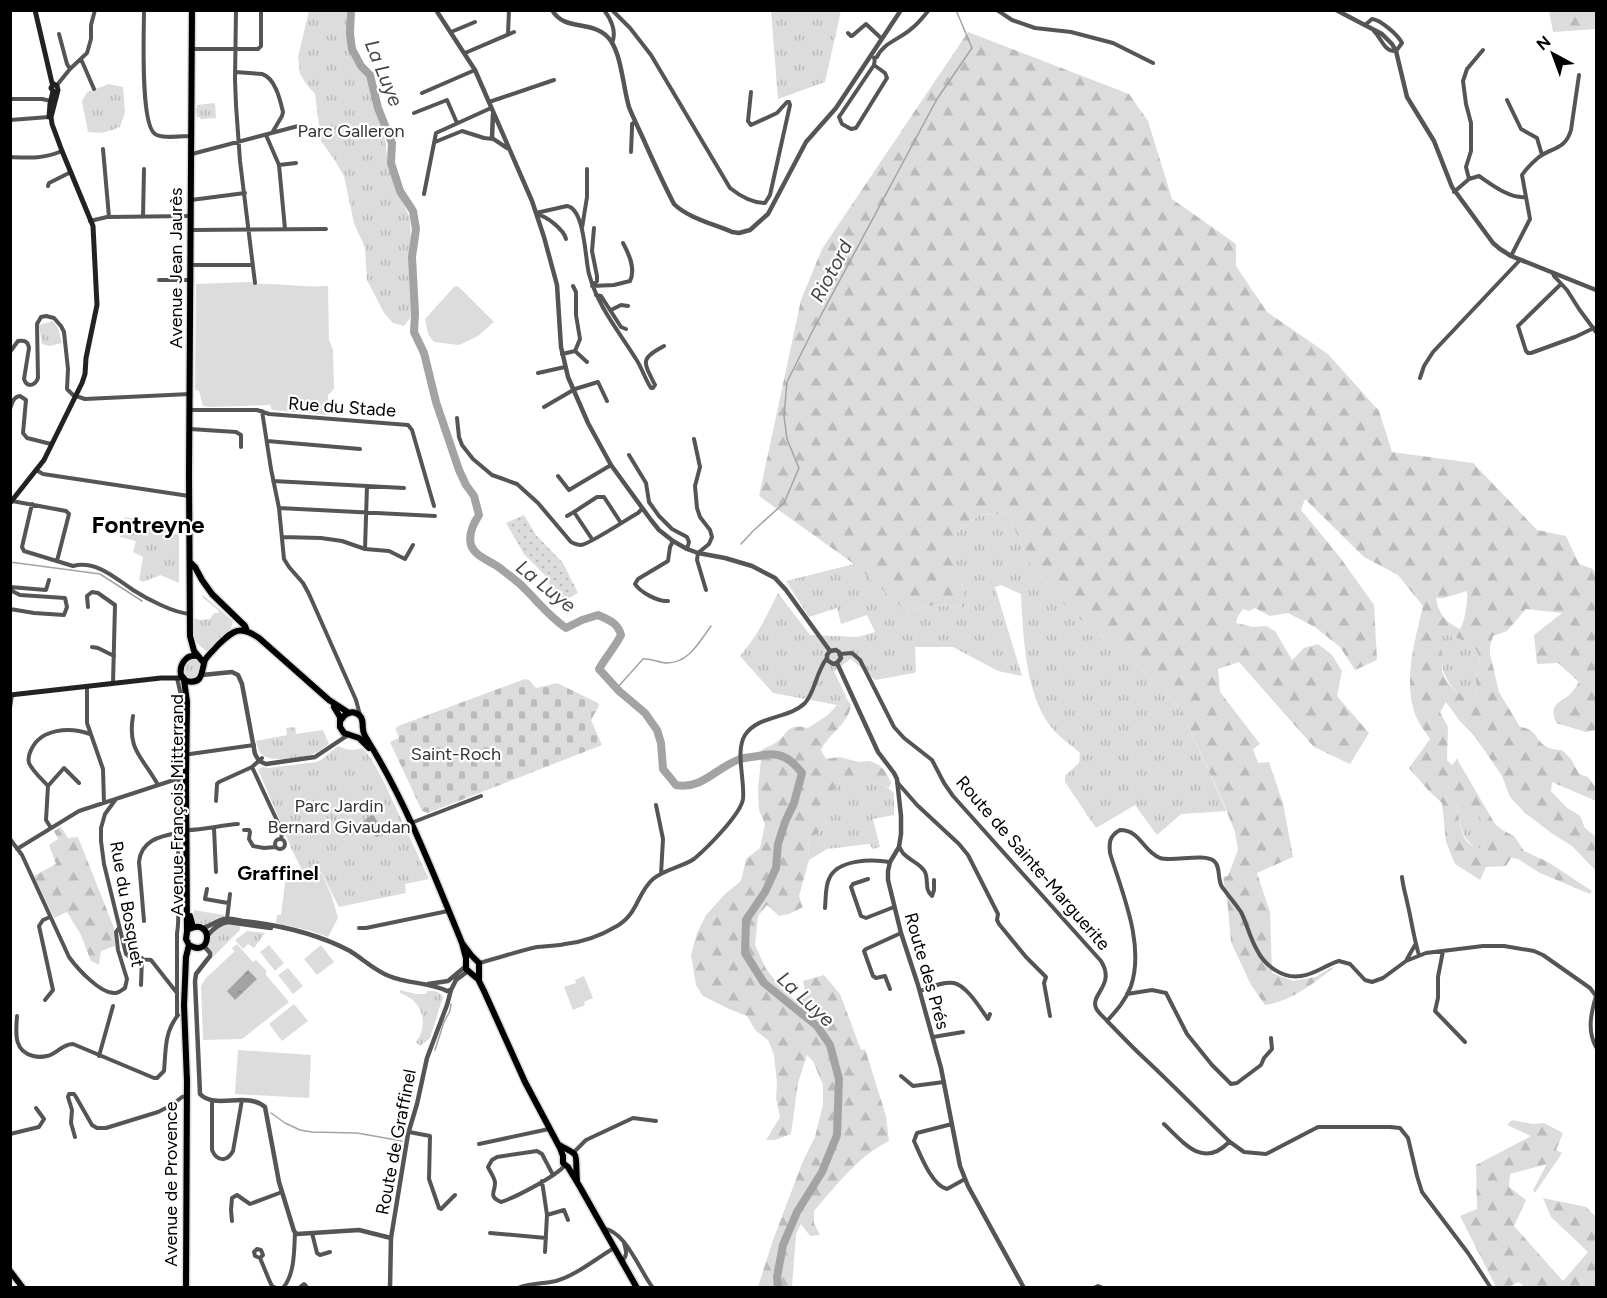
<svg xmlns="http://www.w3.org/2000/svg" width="1607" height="1298" viewBox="0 0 1607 1298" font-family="Figtree,sans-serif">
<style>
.grass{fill:url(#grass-tufts)}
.forest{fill:url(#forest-firs);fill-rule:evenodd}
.cemetery{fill:url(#cemetery-stones)}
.garden{fill:url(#garden-dots)}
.pitch{fill:#dcdcdc}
.water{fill:url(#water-ripples)}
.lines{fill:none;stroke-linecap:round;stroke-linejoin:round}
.stream{stroke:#a3a3a3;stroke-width:1.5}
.river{stroke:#a3a3a3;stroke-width:8}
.primary-casing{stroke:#dbdbdb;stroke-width:9}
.minor{stroke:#555;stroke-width:4}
.tertiary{stroke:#555;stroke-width:4.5}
.secondary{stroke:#222;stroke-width:5}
.primary{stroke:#000;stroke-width:6}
.labels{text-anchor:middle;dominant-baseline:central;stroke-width:4.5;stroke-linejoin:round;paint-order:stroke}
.park-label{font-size:18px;fill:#333;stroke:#fff}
.street-label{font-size:18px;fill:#000;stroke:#fff}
.water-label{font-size:20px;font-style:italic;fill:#444;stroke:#fff}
.neighbourhood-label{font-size:20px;font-weight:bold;fill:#000;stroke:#fff}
.district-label{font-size:24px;font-weight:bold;fill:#000;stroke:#fff}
</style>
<defs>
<pattern id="grass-tufts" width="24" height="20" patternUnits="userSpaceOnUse" patternTransform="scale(1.5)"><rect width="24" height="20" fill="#dcdcdc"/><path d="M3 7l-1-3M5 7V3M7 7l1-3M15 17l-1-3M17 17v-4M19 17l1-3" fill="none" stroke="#bbb"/></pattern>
<pattern id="forest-firs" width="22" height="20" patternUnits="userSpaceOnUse" patternTransform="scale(1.5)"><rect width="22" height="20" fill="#dcdcdc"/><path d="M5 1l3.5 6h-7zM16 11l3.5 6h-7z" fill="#bbb"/></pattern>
<pattern id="cemetery-stones" width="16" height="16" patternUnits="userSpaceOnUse" patternTransform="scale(1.5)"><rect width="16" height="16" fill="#dcdcdc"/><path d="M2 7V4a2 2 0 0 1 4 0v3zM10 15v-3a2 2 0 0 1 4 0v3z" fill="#bbb"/></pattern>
<pattern id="garden-dots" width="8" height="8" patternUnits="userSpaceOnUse" patternTransform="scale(1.5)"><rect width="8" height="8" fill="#dcdcdc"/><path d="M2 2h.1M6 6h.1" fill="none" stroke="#bbb" stroke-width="1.8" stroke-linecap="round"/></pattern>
<pattern id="water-ripples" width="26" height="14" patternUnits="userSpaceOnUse" patternTransform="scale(1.5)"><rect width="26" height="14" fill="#a3a3a3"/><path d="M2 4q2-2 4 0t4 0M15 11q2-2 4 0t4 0" fill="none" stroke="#8b8b8b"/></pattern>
</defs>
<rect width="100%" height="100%" fill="#fff"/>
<!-- grass -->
<path class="grass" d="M309 11H346L350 48 358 64 366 74 375 107 384 133 388 162 396 188 410 218 413 297 410 318 404 326 393 323 384 313 367 280 365 248 354 223 344 176 334 159 321 141 315 94 307 85 300 74 298 57Z
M771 11H841L825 82 778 99Z
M109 84 123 87 125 112 120 127C108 132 101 134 88 132L82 102 87 92Z
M215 103 216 118 200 119V117H197L196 108H197V105Z
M53 321 58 328 62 343 50 346 42 344 39 325Z
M1007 513 1031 565 1069 610 1161 686 1180 709 1221 798 1226 811 1181 814 1157 835 1135 805 1096 828 1065 782V776L1079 763 1080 753C1071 745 1059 737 1052 728 1025 696 1023 634 1021 594L1001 585 995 587 1022 676 998 671 953 647H915L916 671 914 673 875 680 851 659 834 671 847 699 843 706 773 693 740 656C758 635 766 617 778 593L810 635 857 637 875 632 867 615 841 624 837 608 809 617 786 581 854 564 906 611 934 605 964 607V590L955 572V534L979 515Z
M125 517 151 522 179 535V583L160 575 143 582 139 580 143 557 133 552 136 541 120 537Z
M203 595 233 621 231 629 207 651C192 642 193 635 194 618L199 620 210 619 214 613H218L219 611 202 597Z
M1446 634C1461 640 1482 644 1479 664 1479 669 1476 673 1476 678 1476 686 1479 690 1474 697 1460 699 1449 685 1444 673 1442 668 1443 664 1442 659 1442 651 1439 643 1437 636Z
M196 658 201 663 199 674 195 678 187 679 184 676 183 668 189 660Z
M295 727 296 734 323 730 329 744C324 747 319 752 313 754 301 758 271 763 261 754 258 750 257 745 256 741L287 735 286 728Z
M338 746C347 750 352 751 362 748L371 758 382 778 429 879 405 884 406 893 339 907 321 872 304 874 293 852 258 769 263 767 269 768 316 762 321 760Z
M861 778C873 781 885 784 894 793V815L873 819 880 847 873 849 869 844 827 849 809 860 808 840 829 825 817 812 839 781Z
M1457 802 1476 811 1488 831V837L1481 848H1475C1459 834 1460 822 1457 802Z
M194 910 224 915V918L204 926 194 924Z
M224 924 238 925 240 927V930L211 959 212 953 206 946C209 934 214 931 224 924Z
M247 931 265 933 254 948 248 944 243 949 235 940Z
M400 990 416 994H426L427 991C433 990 440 991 443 997L430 1038 420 1046 416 1042C430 1024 422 1000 400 993Z"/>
<!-- forest -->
<path class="forest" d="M1549 11H1596V29L1553 32Z
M968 32 1129 94 1148 121 1172 199 1236 244V266L1267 312 1328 354 1379 411 1392 452 1473 463 1537 530 1566 536 1579 564 1593 569 1596 575V730L1586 732 1556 723C1548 701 1562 704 1573 691 1575 688 1577 685 1579 682L1558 663 1537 664 1534 635 1562 613 1526 609 1507 631 1493 636 1490 646V654L1499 692 1520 727C1544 730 1531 749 1562 750L1571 759 1579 774 1588 777 1596 788V801L1552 782 1551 791 1566 807 1580 816 1585 828 1596 837V871L1572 846 1550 832 1524 812 1510 797 1502 776 1476 738 1459 720 1446 702 1440 712 1448 727 1447 760 1452 765 1457 759 1495 824 1502 830 1514 836 1524 851 1548 862 1592 891 1590 894 1540 873 1518 859 1511 858 1506 866 1486 867 1480 880 1455 864 1446 842 1442 803 1428 790 1409 768 1430 739C1425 731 1418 723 1415 714 1403 680 1415 640 1423 606L1398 575 1364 557 1305 499 1301 510 1339 556 1374 605 1377 660 1355 670 1340 647 1315 627 1288 613 1270 616 1255 608 1249 611 1243 609 1238 616 1236 623 1253 627 1266 626 1275 631 1292 660 1304 648 1318 644 1332 655 1342 671 1337 696 1369 733 1350 764 1314 747 1239 662 1218 669 1220 692 1260 744 1253 749 1258 763 1269 762 1283 803 1293 857 1257 873 1270 912 1272 973 1293 981 1315 977 1337 965C1315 982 1293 1001 1265 1005L1251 985 1231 942 1228 908 1223 877 1228 876 1238 850 1235 832 1221 797 1180 709 1161 686 1069 610 1031 565 1007 513 979 515 955 534V572L964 590V607L934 605 906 611 854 564 759 496 801 300 822 249ZM1467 591C1468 599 1465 623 1460 629 1446 623 1438 613 1436 598H1444ZM1446 634C1461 640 1482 644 1479 664 1479 669 1476 673 1476 678 1476 686 1479 690 1474 697 1461 699 1446 684 1442 671 1442 667 1443 664 1443 660 1442 652 1440 644 1437 636ZM1457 803 1476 811 1488 831V837L1481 848C1460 848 1459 818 1457 803Z
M847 699 851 705C848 725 830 732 821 750L826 759 839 757 859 762 870 761 879 765 884 770 891 782 889 788C869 778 861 777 839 782L817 812 829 825 808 840 809 860 799 896 803 907 789 914 779 916 767 905 758 916 755 945 766 969 783 990 798 1003 806 997 803 981 824 975 840 994 861 1050 865 1049 886 1116 889 1141C858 1156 836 1186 814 1211V1223L820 1235 810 1236 801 1224 796 1234 792 1287H758L773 1240 803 1161 815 1137 823 1105V1085L813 1061 807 1055 798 1083 791 1134 775 1140H766L780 1117 776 1098 777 1083 774 1055 768 1040 756 1031 747 1016 729 1009 703 996 696 985 691 955 697 933 706 915 725 894 741 881 746 859 760 848 765 824 759 810 758 789 762 750C766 747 771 746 775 743 790 733 785 723 808 728L828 715 837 705 843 706Z
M61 827 68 838 78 837 114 928 115 946 101 951 99 965 91 961 81 935 67 912 54 918 34 876 56 864 49 845 58 839 54 831Z
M1512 1120 1533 1124 1544 1123 1563 1133 1556 1150 1562 1153 1535 1193 1533 1190 1547 1164 1510 1174 1509 1187 1526 1200 1514 1226 1563 1281 1588 1252 1551 1217 1543 1198 1586 1207 1596 1217V1287H1525L1518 1282 1509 1287H1496L1460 1216 1477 1209 1476 1165 1531 1136 1507 1125Z"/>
<!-- cemetery -->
<path class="cemetery" d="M525 679 529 680 536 688 557 683 598 703 599 706 591 720 602 745 428 813 422 811 390 742 399 738 395 727 397 728 398 726Z"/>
<!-- garden -->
<path class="garden" d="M524 515 536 535 563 563 578 593 560 603 544 574 524 554 506 523Z"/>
<!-- pitch -->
<path class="pitch" d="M249 282 255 283V284C280 283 303 288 328 286L329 340 333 350 334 388 333 390 328 395 329 415 272 410 270 405 210 407 203 406 199 391 195 390 196 284Z
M455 286 459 287 494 322 478 336 459 345 434 342 428 334 425 319Z
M297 873H321L331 894 338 918 328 937 311 931 276 923 277 915H281L286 875Z
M237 944 253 962 256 960 266 970V975L289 1002 242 1039 203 1040 201 986 206 978 234 952V951L232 948Z
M269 945 284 963 275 971 260 952Z
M321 945 334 962 317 975 304 959Z
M288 968 303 986 293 994 278 975Z
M584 976 593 998 584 1002 585 1005 573 1010 564 987 576 983 575 980Z
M294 1004 308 1021 282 1041 269 1024Z
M238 1050 311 1055 309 1098 235 1094Z"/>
<!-- water -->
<path class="water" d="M371 815 374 816 383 831 382 835 376 837 363 824V822Z
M248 970 257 979 235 1000 227 991Z"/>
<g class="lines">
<!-- stream -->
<path class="stream" d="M741 544 753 531 784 503 799 468 787 439 784 416 787 382 812 332 937 99 972 48 956 10
M10 562 100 574 142 601
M617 688 643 659C652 658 659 663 667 663 689 663 699 642 711 626
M435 1050 444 1022 450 1011 451 1004
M271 1113 285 1123 300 1130 312 1132 357 1133 402 1141"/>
<!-- river -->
<path class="river" d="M351 10 350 34 352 49 361 66 370 75 378 108 392 143 391 163 400 191 413 211 416 229 412 257 415 313 414 332 424 353 436 402 459 470 466 485 474 496 479 515C473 524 468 534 471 545 475 557 491 561 500 568 508 575 518 581 525 589 540 604 549 616 566 628L582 620 598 615C609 620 618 623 621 635 615 647 606 657 599 669L619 691 645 713 657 730 661 743 663 769 676 785C702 790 717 767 740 759 747 757 755 757 763 755 781 752 791 759 802 773L794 803 785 822 778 844 776 868 765 892 746 920 745 953 764 983 817 1026 830 1045 839 1079 837 1135 822 1172 797 1212 783 1245 777 1277 778 1288"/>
<defs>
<path id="primary" d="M192 10 189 474 190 636 194 651 204 663
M191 563 195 567 202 580 212 594 245 626 247 631
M197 656C186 654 179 665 181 675L186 681C204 685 201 671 205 660 208 655 214 650 218 645 233 631 239 624 259 638L329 700 349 713
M184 680 187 702 186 776 187 932 186 939 189 945 186 957 184 1005 187 1081
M334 707 340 717V727L344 733 359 738 369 748
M341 720C345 713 353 709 360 716 364 720 362 724 363 729 363 733 366 738 368 741 407 804 434 875 462 943L466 958V969L479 980
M190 916 193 927
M462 943 471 955 479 963V981L484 991 525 1082 560 1148 563 1156V1163L568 1167 580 1187 637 1288
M189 945C212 959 214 917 189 929
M558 1144C563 1148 573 1151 575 1155 577 1157 576 1174 577 1180
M10 1271 23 1288
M186 1288 187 1078"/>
</defs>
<!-- primary casing -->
<use href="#primary" class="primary-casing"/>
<!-- minor -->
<path class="minor" d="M144 10C144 31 140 124 155 134 161 139 183 136 192 136
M236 10 235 80 236 105 240 161 255 283
M604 10C611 19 617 32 612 43
M612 10 630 28 651 55 730 188C740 196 752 203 765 203L770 195 790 105 789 102H787L777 113 751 125 748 121 751 92
M997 10 1012 20 1035 28 1071 32 1113 43 1153 63
M1365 25 1372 19C1381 20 1398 35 1402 43L1396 51C1384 52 1382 39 1374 31
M451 32 475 22
M848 33 851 36H852L866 24 882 39
M59 34 67 64 70 69
M508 34 509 10
M192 49H258L261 46V10
M465 53 514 32
M874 58 877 57C883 43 900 39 911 29 918 24 923 17 929 10
M81 59 94 89
M874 65 885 73 887 78 856 128 851 129 842 124 839 117 874 65 875 58
M235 72 262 74C275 78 280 99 283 112L282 116 272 133
M57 85 70 69 87 53 91 39V25L95 10
M422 93 475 70
M10 99H42L51 101
M1507 100 1521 129 1537 138 1542 155
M489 102 554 80
M414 113 447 100 457 123
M10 120 49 117 51 115
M266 135 279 165 285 229
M435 142 462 131 484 138 493 139
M103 149 109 217
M631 152 632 128V124L635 122
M192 154 302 125
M10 157C31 158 43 159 62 151
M279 165 296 163
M1469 179 1466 167 1471 151V123L1466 104 1463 81 1467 69 1483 50
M48 186 49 183 71 172
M1454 192 1469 179 1479 176C1492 185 1510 199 1526 197
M424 194 436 133 491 108
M191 200 245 193
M536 213 567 206C585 209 585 259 589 274 598 307 618 330 636 359 642 368 645 379 651 388H653L655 385C643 361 640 359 664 346
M537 215C546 215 564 230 566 239
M143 217 144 169
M90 221 107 217 190 216
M582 228 587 197V169
M191 230 326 229
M1511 256 1530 219 1522 175C1526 169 1533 162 1539 157 1553 147 1565 150 1571 130L1579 75
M191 265H252
M1553 273 1554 276 1567 290 1579 309 1596 332
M159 280H191
M1561 284 1518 326 1526 351 1528 353H1531L1575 337 1594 328
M593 285 597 281V276L592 251 594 228
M592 286 614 285 630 281C636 269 629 254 623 243
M596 295 601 296 621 327 626 329
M611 310 621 305 628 306
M575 351 587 362
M10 352 18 341C24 340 28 341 29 348L24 379C27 388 35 386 38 378L37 324 41 317 46 316 54 318 61 326 64 332 68 369 67 389 73 395 85 399 190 394
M562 354 575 351 580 339 576 315V292L573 286
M538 373 565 367
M1420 378 1424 366 1433 352 1520 260
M544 407 575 389 598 382 607 401
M10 409C12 403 13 397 20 396L26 400 23 433 27 438 51 444
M190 410H257L269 414 408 425 412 430 434 506
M262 411 271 469 279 508 284 559 289 567 303 583 309 594 356 700 360 715
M457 418 459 437 462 445 473 459 492 475 517 484 538 503 571 542C575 544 577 545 581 545 590 544 627 519 638 513L642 509
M190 429 236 432 241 435V447
M694 439 700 467 695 486 697 508 700 517 710 530 712 537 709 544 698 553 697 560 706 590
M267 441 360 449
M629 455 646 483 649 502 659 516 672 529 687 537 689 542 687 549
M36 470 43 474 189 496
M558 476 569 490 611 465
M273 481 404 488
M12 501 66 511 69 514 57 561
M32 504 22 547 24 551 73 566C96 560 115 578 133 590 147 599 174 613 190 614
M279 508 435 516
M567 516 574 512
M282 537 321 538 342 541 365 549 389 551 405 559 413 545
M592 539 574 512 597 497H604L621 523
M365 549 367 486
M10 587 46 590 49 580
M10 590 20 595 65 598 67 607 64 615 34 613 10 609
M668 601C658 602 640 592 635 584L638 579 668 561 670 547 673 541
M88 607 87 596 92 592 98 593 115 605 113 683
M92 647 98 648 114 656
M840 654 852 653 860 660 894 727 904 738 932 760 944 783 953 796 1101 961C1116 985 1090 994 1096 1008 1098 1013 1104 1017 1108 1022 1120 1034 1131 1046 1144 1058 1173 1085 1201 1114 1230 1142L1244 1152 1266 1154 1318 1127H1390L1400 1128 1408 1138 1417 1176 1422 1192 1468 1253 1491 1288
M177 678 182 700
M87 687V723L103 769 104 803
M10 708 12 695
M133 716C127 751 143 757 158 785
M190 754 254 745
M252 767 280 827 282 833 281 839
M897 782 917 805 959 844 968 855 998 914 997 920 999 924 1026 957 1046 977 1044 983 1050 1016
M48 786 64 768 79 783
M116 799 105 814 101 828V841L104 864 126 954 131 958 151 960 177 993
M216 801 217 784 219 782 252 767 262 758
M656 805 663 839 661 874
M411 823 481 796
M51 828 46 820 48 786C42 779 33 772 29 763 28 759 29 754 31 750 41 728 70 727 90 734
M214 828 216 872
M187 830C204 830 221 825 238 824
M244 830H249L250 832 249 839 253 846 264 848 276 847
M10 839 22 855 69 957C77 968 101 995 116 993 120 992 122 990 125 988L127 979 118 950 116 932 119 928
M275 844a5 5 0 1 1 10 0a5 5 0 1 1-10 0Z
M899 847C901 849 902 853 905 855 911 861 921 864 925 872 929 881 924 889 932 896L934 890V880
M17 849 79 811 186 776
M1402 877C1403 887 1406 896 1408 906 1412 923 1414 939 1419 955
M868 879 853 884 851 887 861 916 866 918 894 907
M207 889 205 899 228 903
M825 908C826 899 825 887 829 879 837 859 872 859 890 862
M227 919 230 894
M144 921 139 862C141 841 159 836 178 833
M359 928H366L448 911
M1443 951 1438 977V998L1435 1011 1465 1042
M1407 959 1415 945
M479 963C499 958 518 951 537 947 547 946 556 946 565 944 583 942 602 935 617 926 638 914 637 893 653 879 665 869 682 867 694 859 707 848 741 814 743 799 745 780 735 751 745 735 758 715 789 719 805 703 815 692 816 672 827 658
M141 985 142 958
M890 989 885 976 876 978 873 976 864 951 866 949 901 933
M920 991C929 988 943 981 954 983 967 986 980 1008 988 1019L990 1014
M1127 994 1152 990 1166 993 1187 1034 1212 1065 1231 1084 1237 1083 1261 1065 1264 1058 1272 1049 1271 1038
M1596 996C1591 1013 1587 1031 1596 1047
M45 1000 53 990 39 926 43 920 50 917
M177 1015V933C179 923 178 914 178 904 178 893 180 885 178 874L179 705 187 695
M17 1016C16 1032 13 1051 33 1056 37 1057 43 1057 47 1056 57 1054 62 1044 73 1044L154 1078H157L164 1071C166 1050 164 1033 178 1015
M1107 1021C1117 1010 1126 1000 1131 986 1145 944 1122 893 1110 853 1109 843 1109 836 1120 830 1141 830 1142 851 1160 858 1173 862 1204 853 1214 861 1221 867 1217 879 1222 887 1228 895 1235 903 1241 912 1247 924 1250 938 1257 950 1265 966 1283 979 1301 976 1316 974 1325 965 1339 961L1350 964 1365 980 1372 982 1383 978 1406 961 1426 953 1483 946H1504L1534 951 1543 955 1590 988 1596 996
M933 1037 963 1032
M99 1056 113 1006
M901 1076 913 1086 944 1082
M212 1100V1150C217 1162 227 1162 233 1151L242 1100
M952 1124 917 1133 914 1141C920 1154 932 1186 947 1189L965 1179
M1164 1124C1184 1143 1203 1169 1229 1142
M409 1132 430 1136 429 1179 439 1208 441 1209 455 1195
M10 1134 39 1127 44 1119 36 1108
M75 1137 71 1123 72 1110 68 1097 69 1094H74L76 1097 92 1125 97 1128H106L158 1112 172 1105 182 1097 187 1096
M479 1144 549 1129
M573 1153 586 1140 633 1118 656 1121
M553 1175 542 1154 537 1151 497 1157 492 1160 488 1167C490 1172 495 1178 495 1183 495 1193 488 1196 501 1202 514 1198 557 1176 565 1165
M542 1181 547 1215 545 1252
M547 1215 564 1210 568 1220
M232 1221 231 1210 232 1198 237 1195 250 1204 282 1192
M603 1229C624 1228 641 1273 653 1288
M312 1233 317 1253 320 1255 330 1252
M490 1233 546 1238
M260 1258 263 1255 261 1250 257 1249 254 1252 255 1256 260 1258 270 1282 272 1286 276 1288
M622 1261C628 1256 626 1250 624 1243
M283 1288C295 1274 294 1250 295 1233
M299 1288 304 1284 306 1286
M518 1288C530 1283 543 1284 556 1281 575 1276 597 1258 614 1248
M1094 1288 1098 1286 1103 1288"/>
<!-- tertiary -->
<path class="tertiary" d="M436 10 475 70 532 201 544 237 557 285 561 347 568 377 588 423 611 465 651 520 659 530 673 541 687 549 698 553 725 558 752 566 775 578 786 590 830 651
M552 10C565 33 595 18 611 41 622 58 623 87 629 107 634 120 641 133 646 145 655 165 664 185 674 204 688 218 714 224 732 232L739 233 750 230 768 214 806 142 836 108 901 10
M1336 10 1382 34 1392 44 1396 51 1407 97 1434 141 1452 187 1493 243 1500 249 1511 256 1596 290
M493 114 492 138 507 148
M830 651 827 655V660L833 664 837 663
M830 651 836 650 839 652 841 658 837 663
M837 663 878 752 894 773 897 779 901 816V834L899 847 890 862 888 871V880L901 933 918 985 941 1068 960 1166 968 1186 1024 1288
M202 675 232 672 238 675 242 684 255 754 259 761 266 764 315 757 348 735
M203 928C210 926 217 921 224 919 230 918 237 920 243 921 279 925 318 934 350 951 363 959 374 970 389 976 408 984 429 982 447 991L451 990 456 980 468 971
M207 936C213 929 219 923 228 922L271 928
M204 946 210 953V956L196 974 195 981 200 1094C215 1110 247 1091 265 1107L279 1182 294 1231 297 1234 359 1230 391 1238
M428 984 448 981 466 966
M390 1288 391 1238 408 1134 417 1104 427 1058 447 1005 451 990"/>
<!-- secondary -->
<path class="secondary" d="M35 10 52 83 57 86 58 90
M49 117 50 104 53 91 51 88 53 85
M10 503 44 460 82 383 85 374 86 358 97 305 93 226 62 151 52 124 51 117 58 90
M10 695 161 678H182"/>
<!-- primary -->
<use href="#primary" class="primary"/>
</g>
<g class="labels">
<!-- park labels -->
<g class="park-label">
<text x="351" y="131">Parc Galleron</text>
<text x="456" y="754">Saint-Roch</text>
<text x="339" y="806">Parc Jardin<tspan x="339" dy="21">Bernard Givaudan</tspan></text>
</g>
<!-- street labels -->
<g class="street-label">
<text transform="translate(176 268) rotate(-90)">Avenue Jean Jaurès</text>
<text transform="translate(342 407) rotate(4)">Rue du Stade</text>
<text transform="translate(177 805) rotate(-90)">Avenue François Mitterrand</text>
<text transform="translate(1033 863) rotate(49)">Route de Sainte-Marguerite</text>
<text transform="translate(127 904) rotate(80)">Rue du Bosquet</text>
<text transform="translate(927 971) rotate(74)">Route des Prés</text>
<text transform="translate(396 1142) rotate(-79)">Route de Graffinel</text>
<text transform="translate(171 1184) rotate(-90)">Avenue de Provence</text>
</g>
<!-- water labels -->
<g class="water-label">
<text transform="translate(384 73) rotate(68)">La Luye</text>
<text transform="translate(831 271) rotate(-62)">Riotord</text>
<text transform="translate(546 586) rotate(39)">La Luye</text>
<text transform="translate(806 999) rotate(43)">La Luye</text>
</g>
<!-- neighbourhood labels -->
<g class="neighbourhood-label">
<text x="278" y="873">Graffinel</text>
</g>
<!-- district labels -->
<g class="district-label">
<text x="148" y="524">Fontreyne</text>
</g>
</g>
<!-- border -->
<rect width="1607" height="1298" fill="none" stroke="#000000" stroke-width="24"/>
<!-- north arrow -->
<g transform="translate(1553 54) rotate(319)" stroke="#ffffff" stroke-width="4.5" paint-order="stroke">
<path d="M0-4.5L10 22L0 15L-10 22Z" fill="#000000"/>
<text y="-9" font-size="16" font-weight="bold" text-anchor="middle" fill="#000000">N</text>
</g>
</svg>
